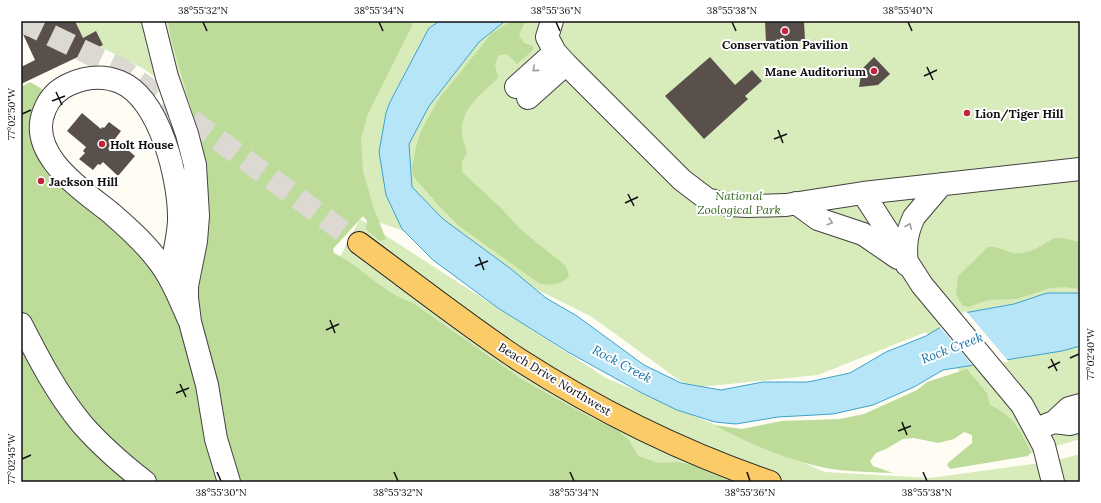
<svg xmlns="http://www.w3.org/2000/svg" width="1101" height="503" viewBox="0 0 1101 503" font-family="Lora,serif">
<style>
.green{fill:#d8ebbb}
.forest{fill:#bddc9a}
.water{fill:#b7e5f8;stroke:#3ca2d1}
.pier{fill:#fffcf3}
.building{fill:#59504c}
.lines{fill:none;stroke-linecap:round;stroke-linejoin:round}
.major-tunnel{stroke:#dbd9d1;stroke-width:22;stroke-dasharray:22 11;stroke-linecap:butt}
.minor-casing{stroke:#434343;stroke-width:24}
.major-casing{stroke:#212121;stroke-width:24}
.minor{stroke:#fff;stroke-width:22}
.major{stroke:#fbcb67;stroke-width:22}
.oneway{stroke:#9f9f9f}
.ticks{fill:none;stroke:#101010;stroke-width:1.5}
.poi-dot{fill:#c42439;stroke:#fff;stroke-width:1.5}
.labels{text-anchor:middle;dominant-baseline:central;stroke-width:4;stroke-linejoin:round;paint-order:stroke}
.poi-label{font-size:12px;font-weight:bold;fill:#101010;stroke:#fff;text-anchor:start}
.park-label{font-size:12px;font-style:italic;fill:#346b1e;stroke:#fff}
.street-label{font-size:12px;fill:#101010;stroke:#fff}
.water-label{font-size:13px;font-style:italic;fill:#1573a6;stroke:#fff}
.neatline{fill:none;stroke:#101010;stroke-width:1.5}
.ticks-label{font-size:10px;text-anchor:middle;fill:#101010}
</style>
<rect width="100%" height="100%" fill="#fffcf3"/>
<!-- green -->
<path class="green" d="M50 21H1080V439L1030 454 926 332 818 375 690 388 592 317 482 262 413 234 331 206 144 69Z
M360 219 606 378 825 472 930 478 1054 461 1080 454V482H434L339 259Z"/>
<!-- forest -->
<path class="forest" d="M168 21H413L412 26 367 116 361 140 363 171 374 209 386 239 380 241 366 229 367 221 363 216 333 249 334 253C362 267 383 293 413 303L523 380 593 419 616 429 629 440 638 456 658 463 678 462 692 465 732 482H21V87L30 82 42 89 31 129 131 239 156 273 168 300 195 290 199 136 171 39Z
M511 21H529L524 24 519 35 524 43 533 46V50L517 64 507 54 499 55 495 64 498 78C482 94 459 109 462 135 463 141 466 147 467 153L462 162V172L501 208 520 229 566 266 569 276C561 285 551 285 540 284L459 226 439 206 413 176 412 167 416 147 421 131 438 100 492 33Z
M1054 238H1062L1080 242V289L1064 287 1050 288 1017 299 988 300 968 307 962 305 956 294 958 276 988 247C997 246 1004 251 1013 253 1027 256 1043 245 1054 238Z
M967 369 987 393 990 405C1015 417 1018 428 1031 452L1028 456 950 469 947 465 949 462 972 443V435L964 432 954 439 938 443 914 438 903 439 886 449 876 453 870 461 873 466 893 473C872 472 852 472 831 469 791 462 750 444 714 425L742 429 781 421 840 419 864 414 917 390 927 382Z"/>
<!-- water -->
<path class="water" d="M440 21H505L479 42 429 106 409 144 412 187 443 219 511 269 546 298 577 316 644 365 681 383 721 390 763 382H808L850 373 886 352 926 336 964 313 1014 304 1047 293H1080V346L1062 351 943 370 914 387 873 405 833 414 778 417 736 424 715 422 677 410 640 392 568 352 498 308 433 260 402 229 386 195 379 152 386 113 390 102 429 28Z"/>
<!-- pier -->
<path class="pier" d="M966 311 1009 362 973 366 939 326Z"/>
<!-- building -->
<path class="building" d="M43 21H75L83 38 96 31 103 45 21 84V67L35 60 22 32Z
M765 21H804L805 41 766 42Z
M710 57 735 85 752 70 762 81 745 96 748 99 704 139 665 96Z
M874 57 890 74 878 85 859 87 862 69Z
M82 113 101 129 102 127 104 128 109 122 121 131 115 139 135 156 118 176 103 162 100 165 98 164 93 170 79 159 85 153 83 151 86 147 67 131Z"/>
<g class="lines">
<!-- major-tunnel -->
<path class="major-tunnel" d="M21 22 34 27 123 70 359 243"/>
<defs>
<path id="minor" d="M153 21 167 77 187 134 195 165 198 216 196 241 187 286V298L190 322 207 385 216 439 229 482
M552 21 547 37 555 52 566 64 682 180 707 199 728 205 748 206 786 205 863 193 1080 169
M516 87 555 52
M528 98 566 64
M863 193 922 285 1022 405 1044 446 1053 482
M796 203 818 219 863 234 898 258
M907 265C905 246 906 234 914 217L942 184
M169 277C173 259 178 240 179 221 180 181 160 98 120 82 103 75 86 77 70 84 58 89 50 97 45 109 25 153 82 190 111 213 127 227 143 241 156 258 171 276 180 300 190 322
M21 324C39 359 57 394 82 424 101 446 122 464 145 482
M1054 422 1070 424 1080 421
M1036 429 1054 422 1069 408 1080 405"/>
<path id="major" d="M359 243C412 282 464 323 518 359 596 409 682 452 770 482"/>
</defs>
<!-- minor casing -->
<use href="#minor" class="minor-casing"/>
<!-- major casing -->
<use href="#major" class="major-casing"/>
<!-- minor -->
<use href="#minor" class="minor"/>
<!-- major -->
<use href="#major" class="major"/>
</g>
<!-- one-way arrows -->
<defs><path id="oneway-chevron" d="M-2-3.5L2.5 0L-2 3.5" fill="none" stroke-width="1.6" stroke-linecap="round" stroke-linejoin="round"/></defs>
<g class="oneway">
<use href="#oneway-chevron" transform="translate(535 69) rotate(139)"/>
<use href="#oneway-chevron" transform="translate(830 222) rotate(16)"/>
<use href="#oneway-chevron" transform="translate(909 226) rotate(-67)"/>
</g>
<!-- ticks -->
<path class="ticks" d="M203 22 207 31M379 22 383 31M556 22 560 31M732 22 736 31M908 22 912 31M927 67 933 80M924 76 937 70M56 92 62 105M52 101 65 96M22 114 31 110M778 130 783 143M774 139 787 134M628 194 634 206M625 203 638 197M479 257 484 270M475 266 488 261M330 320 335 333M326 330 339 324M1070 358 1079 354M1051 359 1057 371M1048 368 1060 362M180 384 186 397M176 393 189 388M902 422 907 435M898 431 911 426M22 459 31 455M217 472 221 481M394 472 398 481M570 472 574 481M747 472 750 481M923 472 927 481"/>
<!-- markers -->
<g class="poi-dot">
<circle cx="785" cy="31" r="4"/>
<circle cx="874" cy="71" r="4"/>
<circle cx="967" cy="113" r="4"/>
<circle cx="102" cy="144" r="4"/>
<circle cx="41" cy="181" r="4"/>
</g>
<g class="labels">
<!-- poi labels -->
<g class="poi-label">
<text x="785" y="44" text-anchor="middle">Conservation Pavilion</text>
<text x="866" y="71" text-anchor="end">Mane Auditorium</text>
<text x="975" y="113">Lion/Tiger Hill</text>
<text x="110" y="144">Holt House</text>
<text x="49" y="181">Jackson Hill</text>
</g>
<!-- park labels -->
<g class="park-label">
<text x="739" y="195">National<tspan x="739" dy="14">Zoological Park</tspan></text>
</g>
<!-- street labels -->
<g class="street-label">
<text transform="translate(555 379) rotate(31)">Beach Drive Northwest</text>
</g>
<!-- water labels -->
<g class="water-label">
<text transform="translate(952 348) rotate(-21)">Rock Creek</text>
<text transform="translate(622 364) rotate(28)">Rock Creek</text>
</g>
</g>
<!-- border -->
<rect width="1101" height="503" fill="none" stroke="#ffffff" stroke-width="44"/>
<rect x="22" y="22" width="1057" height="459" class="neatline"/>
<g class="ticks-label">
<text x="203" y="14">38°55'32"N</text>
<text x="379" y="14">38°55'34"N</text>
<text x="556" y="14">38°55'36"N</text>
<text x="732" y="14">38°55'38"N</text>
<text x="908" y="14">38°55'40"N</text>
<text transform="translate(11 114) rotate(-90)" y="4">77°02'50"W</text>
<text transform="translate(1090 354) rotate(-90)" y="4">77°02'40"W</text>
<text transform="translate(11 459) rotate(-90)" y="4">77°02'45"W</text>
<text x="221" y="496">38°55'30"N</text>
<text x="398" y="496">38°55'32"N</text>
<text x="574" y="496">38°55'34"N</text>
<text x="750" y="496">38°55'36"N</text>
<text x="927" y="496">38°55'38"N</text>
</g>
</svg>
